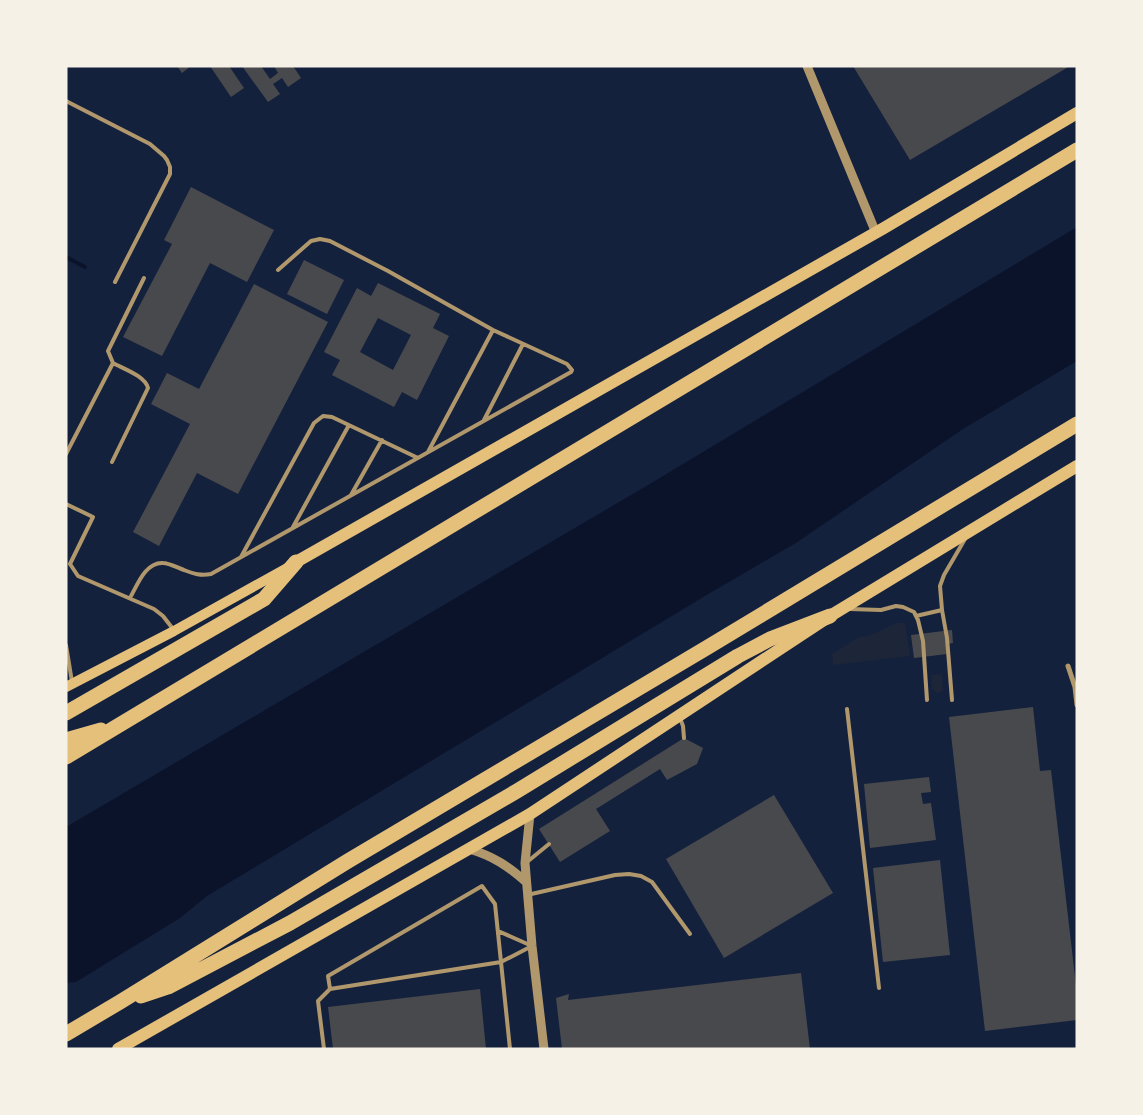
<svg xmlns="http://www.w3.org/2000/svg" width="1143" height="1115" viewBox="0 0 1143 1115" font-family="Georgia,serif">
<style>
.green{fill:#1d2539}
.water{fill:#0b132b}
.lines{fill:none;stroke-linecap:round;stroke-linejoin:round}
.stream{stroke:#0b132b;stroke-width:4}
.building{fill:#48494c;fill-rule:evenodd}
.service{stroke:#b1986c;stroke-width:4}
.minor{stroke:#b1986c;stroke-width:5}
.tertiary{stroke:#b1986c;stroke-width:9}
.secondary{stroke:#e5c07b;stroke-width:10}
.trunk{stroke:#e5c07b;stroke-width:12}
.motorway{stroke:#e5c07b;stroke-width:15}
</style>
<rect width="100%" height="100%" fill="#14213d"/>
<!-- green -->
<path class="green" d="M897 623H905L910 656 833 665 832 654 859 637 869 636Z
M942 674 943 690 941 692 937 693 932 689 931 675Z"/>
<!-- water -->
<path class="water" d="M1077 227V361L963 429 796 543 710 593 207 896 180 918 76 982 66 983V827L648 485Z"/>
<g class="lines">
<!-- stream -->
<path class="stream" d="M66 257 85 267"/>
</g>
<!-- building -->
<path class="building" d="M177 66H191L182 73Z
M210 66H229L244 88 231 97Z
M242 66H261L270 79 278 73 274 66H293L301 78 288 87 282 78 273 84 280 94 268 102Z
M853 66H1070L910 160Z
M191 187 274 230 247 282 210 263 162 356 123 337 172 244 164 240Z
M304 260 344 280 327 314 287 294Z
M378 283 440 314 433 328 449 336 417 400 402 392 394 407 332 375 340 360 324 352 357 288 371 296ZM378 318 411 335 393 370 360 352Z
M254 284 328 322 238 494 197 473 159 546 133 532 190 424 151 404 167 373 199 389Z
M952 630 953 643 946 644 947 654 914 658 911 635Z
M1033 707 1040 771 1051 770 1077 994V1020L985 1031 949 717Z
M684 738 703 748 697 764 667 780 660 769 596 809 610 831 560 862 539 829Z
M929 777 931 792 921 793 923 804 931 803 936 840 870 848 864 784Z
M774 795 833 893 724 958 666 859Z
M940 860 950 955 883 962 873 868Z
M801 973 810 1049H562L556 998 569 994 568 1000Z
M480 989 486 1049H333L328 1007Z"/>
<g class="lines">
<!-- service -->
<path class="service" d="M66 101 150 144 164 156 167 160 170 167V174L115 282
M484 420 523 344
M428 452 493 330
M66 454 113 363 108 351 144 278
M112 462 148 388C145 376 124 369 113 363
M351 495 382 440
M66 504 93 517 70 564 78 576 154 609 163 616 173 629
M293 527 349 425
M241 557 314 423 323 416 332 417 418 458
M130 598C137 586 145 562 163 563 169 563 178 568 184 570 194 574 201 576 211 574L571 372 572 370 567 364 493 330 388 271 330 241 320 239 311 241 278 270
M850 609 881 610 896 606 903 607 914 612 918 620 923 641 927 700
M916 616 942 610
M66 645 72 682
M952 700 947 638 942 610 940 586 944 575 965 539
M847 709 879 988
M680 718 683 726 684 738
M527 862 549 844
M527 895 615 875 629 874 641 876 652 882 690 934
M330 989 328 976 482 886 495 904 510 1049
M324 1049 318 1001 330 989 501 962 532 946 498 931"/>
<!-- minor -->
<path class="minor" d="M1068 666 1075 687 1077 705"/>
<!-- tertiary -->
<path class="tertiary" d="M807 66 876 233
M530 814 525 863 532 946 544 1049
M469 849C493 856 508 866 526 882"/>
<!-- secondary -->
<path class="secondary" d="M66 687 174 631 287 568"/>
<!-- trunk -->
<path class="trunk" d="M296 562 884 228 1077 113
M118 1049 530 814 830 616 1077 466"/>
<!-- motorway -->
<path class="motorway" d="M66 713 264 599 296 562
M66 740 101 730
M66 757 1077 150
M141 996 168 987 290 923 517 791 738 656 770 639 830 616
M66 1034 120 1002 348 861 708 647 1077 424"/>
</g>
<!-- border -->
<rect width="1143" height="1115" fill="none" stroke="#f6f1e7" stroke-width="135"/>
</svg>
